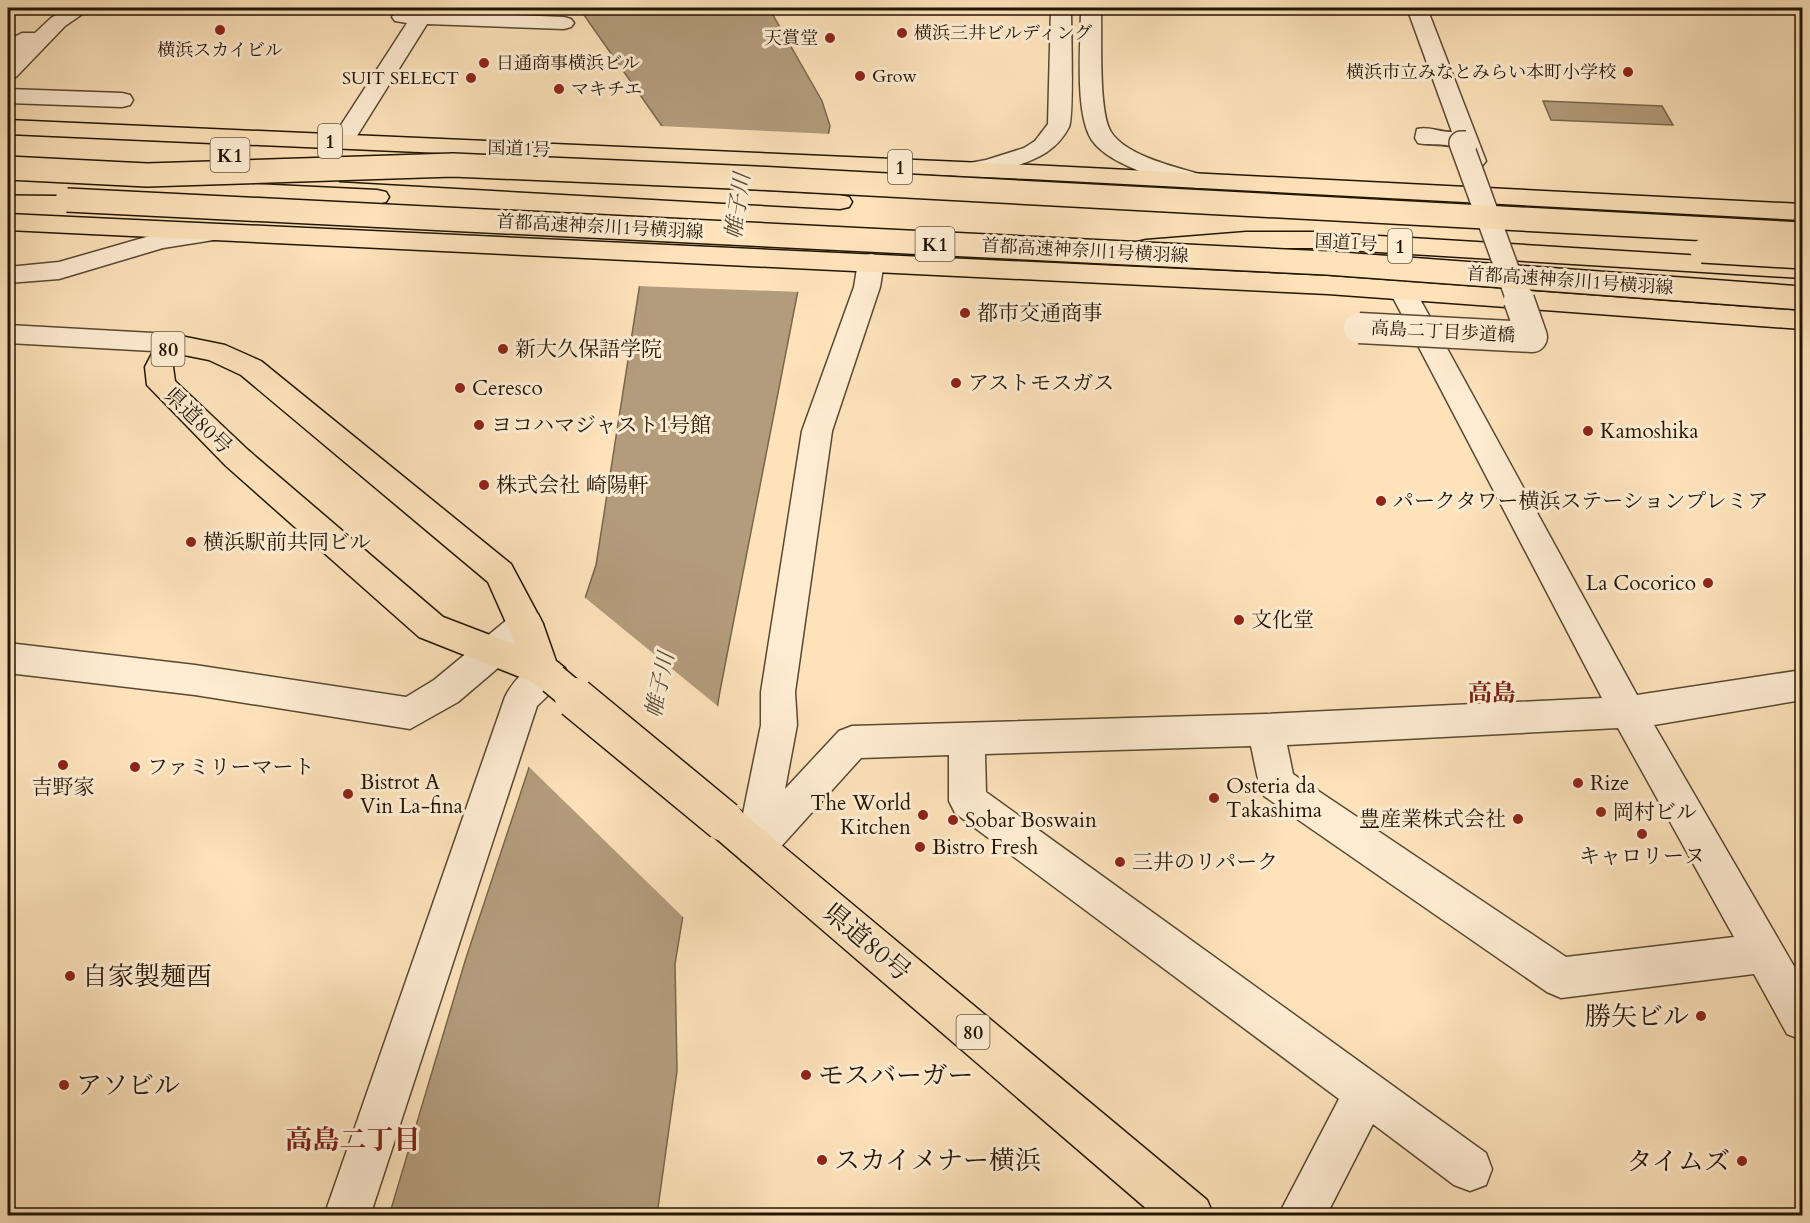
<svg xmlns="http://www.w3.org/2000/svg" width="1810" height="1223" viewBox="0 0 1810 1223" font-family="Cardo,'Noto Serif JP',serif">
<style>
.water{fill:#b39c7c;stroke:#79664c;stroke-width:1.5}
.pier{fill:#fde2ba}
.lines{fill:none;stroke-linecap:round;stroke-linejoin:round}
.minor-casing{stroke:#594832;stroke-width:3}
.major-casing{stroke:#221504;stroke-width:3}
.highway-casing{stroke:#221504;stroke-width:3}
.minor{fill:#feecd2;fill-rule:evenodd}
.major{fill:#fde2ba;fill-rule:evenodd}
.highway{fill:#fde2ba;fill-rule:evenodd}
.minor-bridge-far1-casing{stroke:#594832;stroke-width:26;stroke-linecap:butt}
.minor-bridge-casing{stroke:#594832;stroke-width:33;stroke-linecap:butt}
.major-bridge-far1-casing{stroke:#221504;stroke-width:33;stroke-linecap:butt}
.major-bridge-casing{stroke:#221504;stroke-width:43;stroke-linecap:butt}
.highway-bridge-casing{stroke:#221504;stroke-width:26;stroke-linecap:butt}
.minor-bridge-far1{stroke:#feecd2;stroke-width:23}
.minor-bridge{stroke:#feecd2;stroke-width:30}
.major-bridge-far1{stroke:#fde2ba;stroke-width:30}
.major-bridge{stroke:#fde2ba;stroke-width:40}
.highway-bridge{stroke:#fde2ba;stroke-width:23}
.poi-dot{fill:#8f2418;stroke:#feecd2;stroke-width:2}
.labels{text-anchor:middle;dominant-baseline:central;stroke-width:6;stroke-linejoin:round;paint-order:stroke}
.far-poi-label{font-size:18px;fill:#221504;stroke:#feecd2;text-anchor:start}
.far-street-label{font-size:18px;fill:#221504;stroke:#feecd2}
.shield{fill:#feecd2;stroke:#645642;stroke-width:1.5}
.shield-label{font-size:20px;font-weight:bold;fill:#221504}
.poi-label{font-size:21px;fill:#221504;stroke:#feecd2;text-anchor:start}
.street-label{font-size:21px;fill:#221504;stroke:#feecd2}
.water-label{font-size:22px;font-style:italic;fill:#5c4b34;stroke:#feecd2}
.quarter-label{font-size:24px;font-weight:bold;fill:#7a1f14;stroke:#feecd2}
.near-street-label{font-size:26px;fill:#221504;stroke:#feecd2}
.near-poi-label{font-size:26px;fill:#221504;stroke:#feecd2;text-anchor:start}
.near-neighbourhood-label{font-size:27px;font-weight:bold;fill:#7a1f14;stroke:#feecd2}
</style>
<rect width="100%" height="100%" fill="#fde2ba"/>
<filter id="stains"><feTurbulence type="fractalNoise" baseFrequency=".00333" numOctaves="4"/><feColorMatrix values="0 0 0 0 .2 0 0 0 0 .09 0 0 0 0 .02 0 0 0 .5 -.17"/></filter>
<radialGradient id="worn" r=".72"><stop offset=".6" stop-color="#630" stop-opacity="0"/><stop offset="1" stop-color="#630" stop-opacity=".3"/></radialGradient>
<!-- water -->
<path class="water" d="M579 8H769L822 101 830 126 720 691 675 964 677 1071 657 1215 389 1216 466 958 596 565 664 129Z
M1543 101 1662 106 1673 125 1551 120Z"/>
<!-- pier -->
<path class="pier" d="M659 126 832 134 801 292 636 286Z
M583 596 720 708 685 919 527 765Z"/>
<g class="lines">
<defs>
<path id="minor" d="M68 8H91L65 26 16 77 8 78V60L15 53 8 52V40L22 33H35L51 18Z
M398 8H437L435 12 564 17 571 19 574 23 571 27 564 29 427 24 350 147H334L330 142 407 23 395 21 392 17Z
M1051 8H1071C1071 27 1074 117 1069 127 1057 150 1039 158 1016 166 997 172 977 180 958 175L954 170 958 165 986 160 1024 148 1035 141 1048 124Z
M1081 8H1101C1102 35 1098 112 1111 132 1127 157 1180 168 1206 176L1210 181 1206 186 1198 188C1168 181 1103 165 1089 135 1075 105 1081 43 1081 8Z
M1407 8H1427L1486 161 1482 166H1466C1462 161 1461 152 1457 149 1448 142 1429 146 1418 143L1415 138 1417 129C1429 126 1439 132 1452 132Z
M8 89 122 93 130 95 133 100 130 105 122 107 8 103Z
M211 225 220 227 223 233 220 239 163 248 59 279 8 283V267L59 262 160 233Z
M871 254 880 256 884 262 880 287 832 431 795 692 797 725 785 789 839 731 852 726 1266 714 1602 698 1389 290 1393 284 1402 281 1411 284 1415 290 1637 695 1802 670V700L1654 725 1802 980V1040L1787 1034 1754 974 1561 998 1547 992 1264 796 1259 784 1251 746 985 754 986 792 1486 1153 1492 1169 1486 1185 1470 1191 1454 1185 1373 1124 1326 1216H1278L1339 1099 955 813 949 801V755L861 758 768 861 755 866 742 861 736 848 761 725V692L802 431 854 287 858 262 862 256ZM1618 728 1734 937 1566 957 1293 774 1287 745Z
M8 325 171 334 181 336 185 343 181 350 171 352 8 343Z
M526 610 538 614 543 624 538 634 458 702 410 729 195 695 8 673V643L195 665 406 697 434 680 514 614Z
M547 659 559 663 564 674 559 685 537 706 370 1216H324L505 697C513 680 529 665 547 659Z"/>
<path id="major" d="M171 334 225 345 261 361 511 564 543 624 556 661 565 668 570 679 565 690C550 695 542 691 530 681L419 637 226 466 147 385 145 367 161 336ZM179 354 209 360 241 375 488 582 516 645 443 617 248 450 175 381 173 367Z
M724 803 737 808 1207 1200 1214 1216H1155L711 834 705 821 711 808Z"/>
<path id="highway" d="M8 120 1030 165 1802 204V220L1030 179 8 134Z
M348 169 840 195 849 197 852 202 849 207 840 209 340 181 336 176 340 171Z
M8 180 212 182 377 190 386 192 389 197 386 202 377 204 212 196 8 194Z
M8 214 1328 276 1802 311V329L1328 294 8 230Z
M1246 232H1313L1802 262V278L1313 248H1246L1146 256 1137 254 1133 248 1137 242 1146 240Z"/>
</defs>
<!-- minor casing -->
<use href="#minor" class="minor-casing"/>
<!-- major casing -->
<use href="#major" class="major-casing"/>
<!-- highway casing -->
<use href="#highway" class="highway-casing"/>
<!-- minor -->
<use href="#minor" class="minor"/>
<!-- major -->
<use href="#major" class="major"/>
<!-- highway -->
<use href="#highway" class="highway"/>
<defs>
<path id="minor-bridge-far1" d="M1466 143H1461L1519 302"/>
<path id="minor-bridge" d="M1359 328 1532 337 1519 300"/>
<path id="major-bridge-far1" d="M553 679 577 699"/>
<path id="major-bridge" d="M575 698 724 821"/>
<path id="highway-bridge" d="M8 168 147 175 453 165 756 178 1802 234
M67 200 1327 263 1802 298
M1702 251 1802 257"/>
</defs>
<!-- minor-bridge-far1 casing -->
<use href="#minor-bridge-far1" class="minor-bridge-far1-casing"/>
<!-- minor-bridge casing -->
<use href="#minor-bridge" class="minor-bridge-casing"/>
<!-- major-bridge-far1 casing -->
<use href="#major-bridge-far1" class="major-bridge-far1-casing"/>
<!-- major-bridge casing -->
<use href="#major-bridge" class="major-bridge-casing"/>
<!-- highway-bridge casing -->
<use href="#highway-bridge" class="highway-bridge-casing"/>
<!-- minor-bridge-far1 -->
<use href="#minor-bridge-far1" class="minor-bridge-far1"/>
<!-- minor-bridge -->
<use href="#minor-bridge" class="minor-bridge"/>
<!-- major-bridge-far1 -->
<use href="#major-bridge-far1" class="major-bridge-far1"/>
<!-- major-bridge -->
<use href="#major-bridge" class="major-bridge"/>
<!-- highway-bridge -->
<use href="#highway-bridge" class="highway-bridge"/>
</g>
<!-- markers -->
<g class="poi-dot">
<circle cx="220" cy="30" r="6"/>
<circle cx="902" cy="33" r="6"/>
<circle cx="830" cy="38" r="6"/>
<circle cx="484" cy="63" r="6"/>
<circle cx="1628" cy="72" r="6"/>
<circle cx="860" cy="76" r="6"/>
<circle cx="471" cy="78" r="6"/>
<circle cx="559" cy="89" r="6"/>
<circle cx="965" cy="313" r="6"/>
<circle cx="503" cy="349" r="6"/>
<circle cx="956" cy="383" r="6"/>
<circle cx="460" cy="388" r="6"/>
<circle cx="479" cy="425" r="6"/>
<circle cx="1588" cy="431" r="6"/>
<circle cx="484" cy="485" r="6"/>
<circle cx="1381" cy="501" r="6"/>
<circle cx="191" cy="542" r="6"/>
<circle cx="1708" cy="583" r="6"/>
<circle cx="1239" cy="620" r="6"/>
<circle cx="63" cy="765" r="6"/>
<circle cx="135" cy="767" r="6"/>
<circle cx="1578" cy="783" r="6"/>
<circle cx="348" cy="794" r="6"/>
<circle cx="1214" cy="798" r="6"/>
<circle cx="1601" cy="812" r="6"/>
<circle cx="923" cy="815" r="6"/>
<circle cx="1518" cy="819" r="6"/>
<circle cx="953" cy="820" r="6"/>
<circle cx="1642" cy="834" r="6"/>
<circle cx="920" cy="847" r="6"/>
<circle cx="1120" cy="862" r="6"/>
<circle cx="70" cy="976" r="6"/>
<circle cx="1701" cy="1016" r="6"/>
<circle cx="806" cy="1075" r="6"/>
<circle cx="64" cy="1085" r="6"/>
<circle cx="822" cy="1160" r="6"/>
<circle cx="1742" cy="1161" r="6"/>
</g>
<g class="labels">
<!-- far-poi labels -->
<g class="far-poi-label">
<text x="914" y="33">横浜三井ビルディング</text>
<text x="818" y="38" text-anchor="end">天賞堂</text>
<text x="220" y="50" text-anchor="middle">横浜スカイビル</text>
<text x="496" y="63">日通商事横浜ビル</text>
<text x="1616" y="72" text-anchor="end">横浜市立みなとみらい本町小学校</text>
<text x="872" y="76">Grow</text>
<text x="459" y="78" text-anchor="end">SUIT SELECT</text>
<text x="571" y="89">マキチエ</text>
</g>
<!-- far-street labels -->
<g class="far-street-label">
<text transform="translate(519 149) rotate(2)">国道1号</text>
<text transform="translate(600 227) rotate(3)">首都高速神奈川1号横羽線</text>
<text transform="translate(1346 243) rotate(3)">国道1号</text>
<text transform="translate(1085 251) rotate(3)">首都高速神奈川1号横羽線</text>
<text transform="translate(1570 281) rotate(4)">首都高速神奈川1号横羽線</text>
<text transform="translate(1443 332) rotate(3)">高島二丁目歩道橋</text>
</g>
<!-- shield labels -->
<g class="shield">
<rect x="318" y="124" width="24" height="34" rx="4.5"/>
<rect x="210.5" y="138" width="39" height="34" rx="4.5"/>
<rect x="888" y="150" width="24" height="34" rx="4.5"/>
<rect x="915.5" y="227" width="39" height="34" rx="4.5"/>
<rect x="1388" y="229" width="24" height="34" rx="4.5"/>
<rect x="151.5" y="332" width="33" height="34" rx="4.5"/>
<rect x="956.5" y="1015" width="33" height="34" rx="4.5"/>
</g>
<g class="shield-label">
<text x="330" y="141">1</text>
<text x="230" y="155">K1</text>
<text x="900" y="167">1</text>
<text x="935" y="244">K1</text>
<text x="1400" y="246">1</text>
<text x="168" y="349">80</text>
<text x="973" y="1032">80</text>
</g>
<!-- poi labels -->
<g class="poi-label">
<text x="977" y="313">都市交通商事</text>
<text x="515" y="349">新大久保語学院</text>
<text x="968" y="383">アストモスガス</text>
<text x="472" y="388">Ceresco</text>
<text x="491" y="425">ヨコハマジャスト1号館</text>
<text x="1600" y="431">Kamoshika</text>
<text x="496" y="485">株式会社 崎陽軒</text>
<text x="1393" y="501">パークタワー横浜ステーションプレミア</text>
<text x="203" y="542">横浜駅前共同ビル</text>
<text x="1696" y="583" text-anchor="end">La Cocorico</text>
<text x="1251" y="620">文化堂</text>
<text x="147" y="767">ファミリーマート</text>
<text x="360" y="782">Bistrot A<tspan x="360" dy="24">Vin La-fina</tspan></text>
<text x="1590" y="783">Rize</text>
<text x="1226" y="786">Osteria da<tspan x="1226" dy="24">Takashima</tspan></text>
<text x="63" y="787" text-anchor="middle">吉野家</text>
<text x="911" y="803" text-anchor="end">The World<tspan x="911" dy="24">Kitchen</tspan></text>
<text x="1613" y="812">岡村ビル</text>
<text x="1506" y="819" text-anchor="end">豊産業株式会社</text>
<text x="965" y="820">Sobar Boswain</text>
<text x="932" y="847">Bistro Fresh</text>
<text x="1642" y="856" text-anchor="middle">キャロリーヌ</text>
<text x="1132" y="862">三井のリパーク</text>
</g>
<!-- street labels -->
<g class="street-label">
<text transform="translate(198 421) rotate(44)">県道80号</text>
</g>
<!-- water labels -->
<g class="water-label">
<text transform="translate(738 206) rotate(-82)">帷子川</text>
<text transform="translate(660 685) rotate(-78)">帷子川</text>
</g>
<!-- quarter labels -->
<g class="quarter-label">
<text x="1492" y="693">高島</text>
</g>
<!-- near-street labels -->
<g class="near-street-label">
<text transform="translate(867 942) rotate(40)">県道80号</text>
</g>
<!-- near-poi labels -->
<g class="near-poi-label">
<text x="82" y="976">自家製麺酉</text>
<text x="1689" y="1016" text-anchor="end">勝矢ビル</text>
<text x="818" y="1075">モスバーガー</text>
<text x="76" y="1085">アソビル</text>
<text x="834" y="1160">スカイメナー横浜</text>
<text x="1730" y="1161" text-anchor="end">タイムズ</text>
</g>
<!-- near-neighbourhood labels -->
<g class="near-neighbourhood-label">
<text x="353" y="1140">高島二丁目</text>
</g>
</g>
<!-- margin -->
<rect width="1810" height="1223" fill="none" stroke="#fde2ba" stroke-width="30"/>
<rect x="9" y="9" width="1792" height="1205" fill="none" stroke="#221504" stroke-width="3"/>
<rect x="15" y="15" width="1780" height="1193" fill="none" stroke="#221504" stroke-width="1.5"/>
<rect width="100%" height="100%" filter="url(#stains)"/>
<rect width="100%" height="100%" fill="url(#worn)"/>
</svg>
